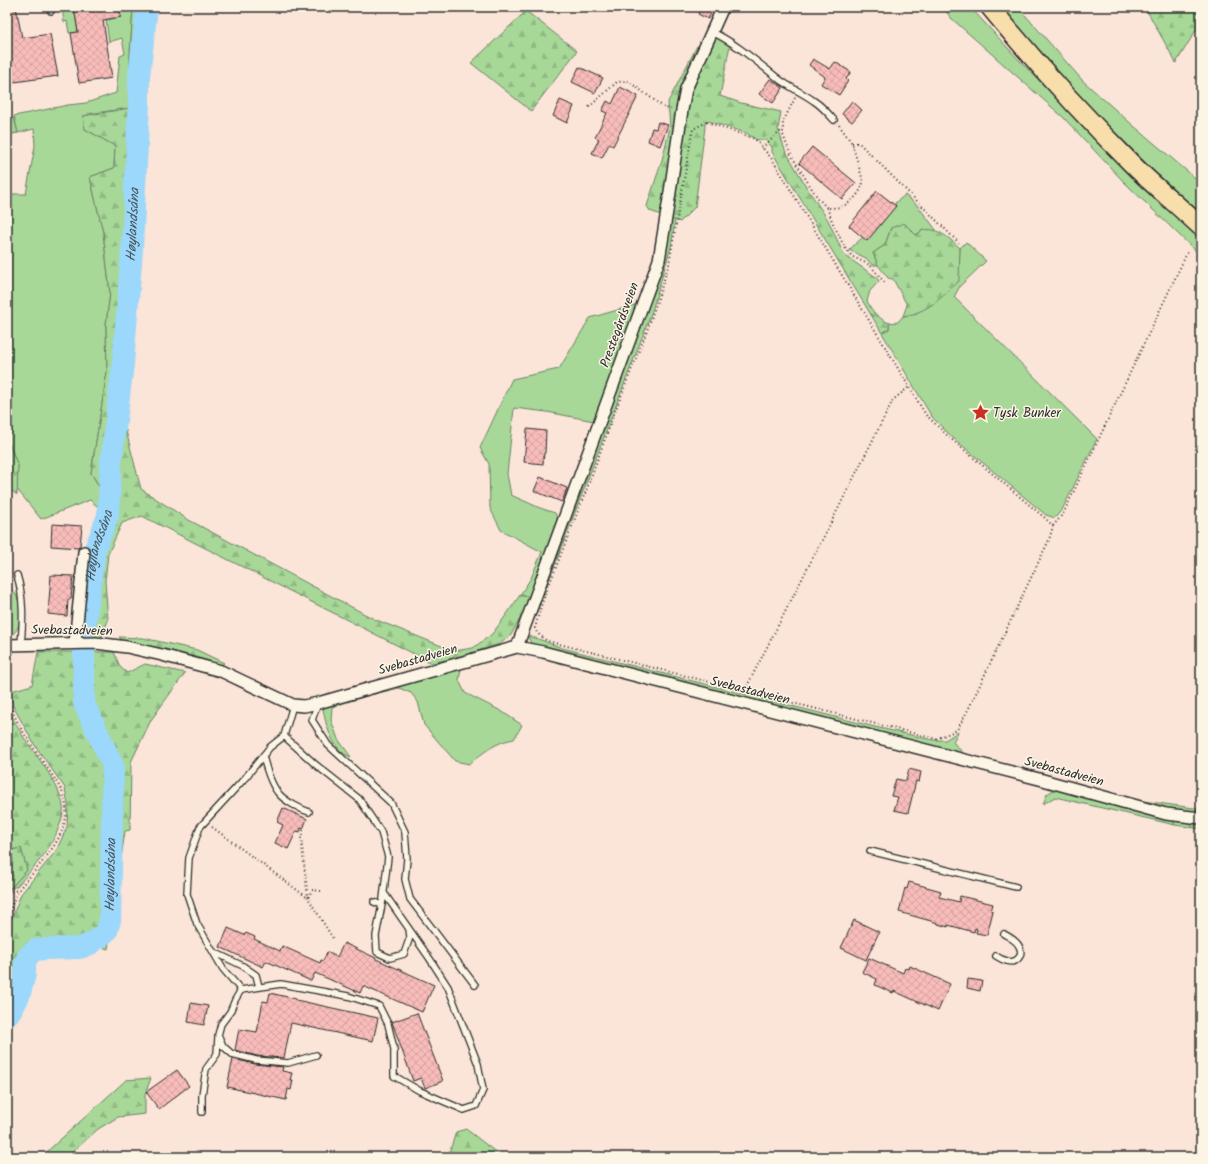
<svg xmlns="http://www.w3.org/2000/svg" width="1208" height="1164" viewBox="0 0 1208 1164" font-family="Kalam,sans-serif">
<style>
.grass{fill:#a7d898;stroke:#698262}
.forest{fill:url(#forest-firs);stroke:#698262}
.cemetery{fill:url(#cemetery-stones);stroke:#698262}
.lines{fill:none;stroke-linecap:round;stroke-linejoin:round}
.river{stroke:#9cd7fc;stroke-width:22}
.building{fill:url(#building-cross-hatch);stroke:#2b2b2b}
.lane-casing{stroke:#2b2b2b;stroke-width:8}
.street-casing{stroke:#2b2b2b;stroke-width:14}
.primary-casing{stroke:#2b2b2b;stroke-width:21}
.path{stroke:#2b2b2b;stroke-width:2;stroke-dasharray:1 3;stroke-linecap:butt}
.lane{stroke:#fcf5e5;stroke-width:5.5}
.street{stroke:#fcf5e5;stroke-width:11}
.primary{stroke:#f8deab;stroke-width:18}
.labels{text-anchor:middle;dominant-baseline:central;stroke-width:3;stroke-linejoin:round;paint-order:stroke}
.street-label{font-size:13px;fill:#2b2b2b;stroke:#fcf5e5}
.poi-label{font-size:13px;fill:#2b2b2b;stroke:#fcf5e5;text-anchor:start}
.water-label{font-size:14px;font-style:italic;fill:#47565f;stroke:#fcf5e5}
</style>
<defs>
<pattern id="forest-firs" width="22" height="20" patternUnits="userSpaceOnUse"><rect width="22" height="20" fill="#a7d898"/><path d="M5 1l3.5 6h-7zM16 11l3.5 6h-7z" fill="#90ba83"/></pattern>
<pattern id="cemetery-stones" width="16" height="16" patternUnits="userSpaceOnUse"><rect width="16" height="16" fill="#a7d898"/><path d="M2 7V4a2 2 0 0 1 4 0v3zM10 15v-3a2 2 0 0 1 4 0v3z" fill="#90ba83"/></pattern>
<pattern id="building-cross-hatch" width="8" height="8" patternUnits="userSpaceOnUse"><rect width="8" height="8" fill="#f8bcba"/><path d="M0 0l8 8M0 8l8-8" fill="none" stroke="#d5a2a0"/></pattern>
</defs>
<rect width="100%" height="100%" fill="#fbe4d8"/>
<filter id="ink" filterUnits="userSpaceOnUse"><feTurbulence type="fractalNoise" baseFrequency=".025" numOctaves="2"/><feDisplacementMap in="SourceGraphic" scale="8" xChannelSelector="R" yChannelSelector="G"/><feConvolveMatrix kernelMatrix="1 2 1 2 8 2 1 2 1" color-interpolation-filters="sRGB"/></filter>
<g filter="url(#ink)">
<!-- grass -->
<path class="grass" d="M74 7 78 32 69 33 67 21 64 22 62 8Z
M119 7H133L130 54V108L88 114 85 129 115 146 114 168 90 177 103 232 110 293 106 325 107 372 91 473 104 494V512L90 500 41 519 16 488 18 466 8 441H7V194H26L35 146 34 129 18 133 14 116 68 105 86 103 116 93 120 56 125 54 122 38 109 42 106 20 121 17Z
M943 7H970L1019 60 1148 191 1201 238V256L1123 181 1063 117 951 18Z
M1002 7H1018L1083 81 1128 121 1201 183V214L1157 174 1086 103Z
M905 195 917 205 937 231 923 230 916 235 891 228 885 245 873 253 878 265H872L866 258 849 250 896 206 895 203Z
M670 218 675 220 671 247 651 314 535 617 528 627Z
M966 242 986 261 960 286 954 297 1097 439 1063 508 1055 518 1046 515 953 438 932 417 882 333 889 329V323L898 322 903 316 914 315 958 281 960 248Z
M638 304 594 421 547 412 514 408 507 474 511 495 540 508 555 513 558 520 530 597 520 595 531 578 542 552 501 530 490 508 489 464 480 448 512 379 559 369 590 318Z
M7 586C10 589 14 591 16 595 23 607 23 633 7 637V621L10 618 11 603 7 599Z
M529 636C540 639 551 644 562 648L875 727 933 740H945L958 732 953 742 964 754 900 739 865 728 798 711 542 646 531 643 529 639Z
M496 657 461 669 459 680 465 693 501 711 522 725 514 739C495 742 483 753 469 764L455 761 424 725 418 702 411 693 399 688 366 696 332 707 331 720 338 739 351 757C333 752 325 724 323 708L331 704Z
M1057 788 1172 819 1175 825 1055 797 1043 804 1047 794Z
M1136 800 1201 809V816L1168 809Z"/>
<!-- forest -->
<path class="forest" d="M133 7H149L146 92 125 427 141 489 187 519 374 619 454 651 473 648 492 634 507 614 520 595 530 597 526 608 511 635 500 644 450 659 432 663 142 516 122 523 108 554 105 581 108 620 101 640H86L85 613 86 587 89 558 104 512V494L91 473 107 372 106 325 110 293 103 232 90 177 114 168 115 146 85 129 83 116 130 108V54Z
M1145 7H1201V22L1176 63Z
M526 11 577 51 531 111 471 63Z
M715 36 730 45 720 96 741 103 781 112 778 129 785 150 807 188 828 220 844 255 876 277 879 281 870 291 867 301C873 313 877 317 889 323V329L882 333 772 152V147L765 140H757L746 133 705 120V127L695 207 680 222 650 211 647 206 662 160 670 127 668 102 697 46 710 48Z
M14 118 18 133 7 135V120Z
M904 223 916 235C918 234 921 231 924 230 938 227 950 239 960 248L959 281C942 297 927 313 903 316L907 305 893 279 888 278 878 265 873 253 885 245 891 228Z
M8 441 18 466 17 495 7 487V442Z
M119 637 143 638 197 650 224 663 221 665C189 654 156 647 123 641Z
M38 652H114L120 667 127 673 145 664 185 673 151 720 131 762 130 830 125 831 108 949 88 943 36 948 27 954 22 964 19 984 14 998 7 1010V995L11 974 7 941 10 923 21 894 56 851 67 827 68 805 65 788 34 744 13 706 9 690 11 691 32 685Z
M7 706C12 717 18 728 24 738 36 755 66 792 63 812 63 816 61 820 60 824 52 849 34 867 17 886L10 889 27 870 21 848 7 851Z
M1172 819 1201 823V829L1175 825Z
M151 1078 145 1094V1114L118 1117 98 1129 67 1157H41L126 1080Z
M466 1129 502 1157H448L456 1132Z"/>
<!-- cemetery -->
<path class="cemetery" d="M21 848 27 870 7 892V851Z"/>
<g class="lines">
<!-- river -->
<path class="river" id="s1" d="M7 1015 11 1011 19 996 25 974V963L28 956 35 950 44 949 80 948 92 943 107 931 110 920 113 766 84 703V632L95 549 108 516 111 461 123 364 132 249 139 103V76L147 7"/>
</g>
<!-- building -->
<path class="building" d="M7 7H16L22 38 50 34 58 76 7 83Z
M74 7H119L121 17 103 20 112 78 79 83 71 33 78 32Z
M701 7H714L708 19 698 14Z
M813 59 830 69 835 62 851 72 846 79 848 81 839 95 821 84 825 77 809 65Z
M579 67 603 78 595 93 572 82Z
M770 79 783 88 773 103 759 94Z
M620 87 638 96 613 146 609 144 602 158 592 153 599 139 595 137 607 113 602 111 607 101 612 104Z
M560 100 574 106 567 123 553 116Z
M852 101 862 110 852 122 842 114Z
M658 122 668 125 660 146 648 141 652 128 656 129Z
M812 147 856 183 842 199 799 163Z
M877 191 896 206 867 241 849 226Z
M527 429 546 431 545 453H544L543 464 524 462Z
M540 477 567 488 562 502 534 491Z
M52 524 82 526 80 546 78 548 51 546Z
M51 575 73 576 71 599H68L67 616 48 614Z
M909 769 921 772 919 782 916 781 908 813 894 810 898 797 891 796 896 779 906 781Z
M283 808 307 819 303 829 301 828 300 832 297 831 295 834 288 849 275 843 283 825 277 822Z
M909 882 941 891 939 897 959 902 960 896 993 904 991 911H993L987 935 976 933 977 929 975 928 974 932 948 925V927L938 924V923L899 912 905 888 907 889Z
M854 920 879 932 866 960 841 948Z
M228 928 244 935 246 933 255 937 254 939 280 951 282 946 320 963 321 960 323 961 327 952 337 957 344 943 376 958V959L434 985 422 1012 363 986 360 993 315 973 311 981 266 961 263 967 220 947Z
M869 958 903 973 905 968 909 969 910 966 950 984 938 1011 894 991 893 993 875 985 877 979 862 972Z
M968 979 982 981 980 991 967 988Z
M270 993 296 999V1000L378 1018 373 1041 291 1023 284 1058 257 1056 235 1050 239 1029 257 1032 263 1001 268 1002Z
M191 1003 208 1006 204 1025 188 1022Z
M417 1013 443 1081 425 1088 421 1078 413 1081 392 1022Z
M233 1059 255 1064 283 1067 282 1071 292 1073 290 1080H293L291 1090 288 1089 286 1100 227 1087Z
M177 1070 189 1086 159 1109 146 1092Z"/>
<g class="lines">
<defs>
<path id="lane" d="M51 7V11
M712 32C736 43 758 63 780 80 791 88 803 93 814 101 822 106 828 113 834 120
M17 575C24 598 23 621 21 644
M318 703 312 720 328 745 391 803 405 832 407 859 405 879 410 899 475 985
M293 705 284 736 316 765 359 799 381 832 388 857 383 899 376 936 377 952 390 958 404 954 410 937 409 929
M263 756C266 768 271 785 279 794 285 801 300 809 309 812
M870 851 1016 887
M374 902 382 905
M214 952 243 966 256 975 259 987
M996 956C999 958 1003 960 1007 961 1017 964 1024 955 1019 946 1016 940 1009 937 1004 934
M241 990 223 969 197 924 187 894 189 858 200 827 245 778 270 747 284 736
M316 1055 288 1063 256 1060 232 1054 223 1046 218 1035 221 1024 230 1012 235 1000 241 990 281 984 348 996 379 1006 388 1024 394 1049V1076L420 1091 464 1110 476 1106 483 1090 478 1064 448 987 430 959 384 893
M202 1112V1095L206 1069 217 1054 218 1037"/>
<path id="street" d="M75 643 84 552
M7 645 96 643 127 647 162 655 221 671 293 705 304 706 318 703 517 647 543 652 1043 780 1166 814 1201 818
M517 647 659 260 669 199 682 110 686 89 723 7"/>
<path id="primary" d="M990 7C1035 62 1083 115 1133 165 1155 187 1179 206 1201 227"/>
</defs>
<!-- lane casing -->
<use href="#lane" class="lane-casing"/>
<!-- street casing -->
<use href="#street" class="street-casing"/>
<!-- primary casing -->
<use href="#primary" class="primary-casing"/>
<!-- path -->
<path class="path" d="M795 98 783 122V135L791 155 817 197 827 208C831 208 836 208 840 207 850 205 863 191 863 181L852 143 839 125
M589 107 617 82 628 81 665 108 671 109
M707 122 755 139 772 159 926 415 950 438 1045 518 1053 526 1049 540 968 710 957 730 936 739 547 641 537 633 535 628 542 603 589 483 614 414 648 328 660 292 669 264 693 129Z
M852 143H859L959 243
M762 148 782 130
M827 208 832 221 845 248 853 257 870 265 885 283
M1053 526 1063 514 1188 251
M745 690 840 505 893 400 909 387
M7 695C16 731 44 759 62 791 64 797 66 803 66 809 67 834 47 856 33 873 28 879 22 884 19 890 13 899 10 911 7 922
M212 827 308 898
M303 830 301 838 308 898
M321 891 312 890 308 898 334 940
M7 892 19 890
M7 966V976"/>
<!-- lane -->
<use href="#lane" class="lane"/>
<!-- street -->
<use href="#street" class="street"/>
<!-- primary -->
<use href="#primary" class="primary"/>
</g>
</g>
<!-- icons -->
<defs>
<symbol id="sight-bare" viewBox="-9 -9 18 18"><path d="M0-6L1.8-2.2L6-1.7L2.9 1.2L3.7 5.4L0 3.3L-3.7 5.4L-2.9 1.2L-6-1.7L-1.8-2.2Z" fill="#c8321e" stroke="#fcf5e5" stroke-width="2.5" paint-order="stroke"/></symbol>
</defs>
<g fill-rule="evenodd">
<use href="#sight-bare" x="968" y="400" width="25" height="25"/>
</g>
<g class="labels">
<!-- street labels -->
<g class="street-label">
<text transform="translate(620 325) rotate(-70)">Prestegårdsveien</text>
<text transform="translate(72 631) rotate(1)">Svebastadveien</text>
<text transform="translate(418 660) rotate(-16)">Svebastadveien</text>
<text transform="translate(750 691) rotate(14)">Svebastadveien</text>
<text transform="translate(1064 772) rotate(15)">Svebastadveien</text>
</g>
<!-- poi labels -->
<g class="poi-label">
<text x="993" y="413">Tysk Bunker</text>
</g>
<!-- water labels -->
<g class="water-label">
<text stroke="none"><textPath href="#s1" startOffset="868">Høylandsåna</textPath></text>
<text stroke="none"><textPath href="#s1" startOffset="544">Høylandsåna</textPath></text>
<text stroke="none"><textPath href="#s1" startOffset="207">Høylandsåna</textPath></text>
</g>
</g>
<!-- margin -->
<rect width="1208" height="1164" fill="none" stroke="#fcf5e5" stroke-width="24"/>
<rect x="12" y="12" width="1184" height="1140" fill="none" stroke="#2b2b2b" stroke-width="1.5" filter="url(#ink)"/>
</svg>
